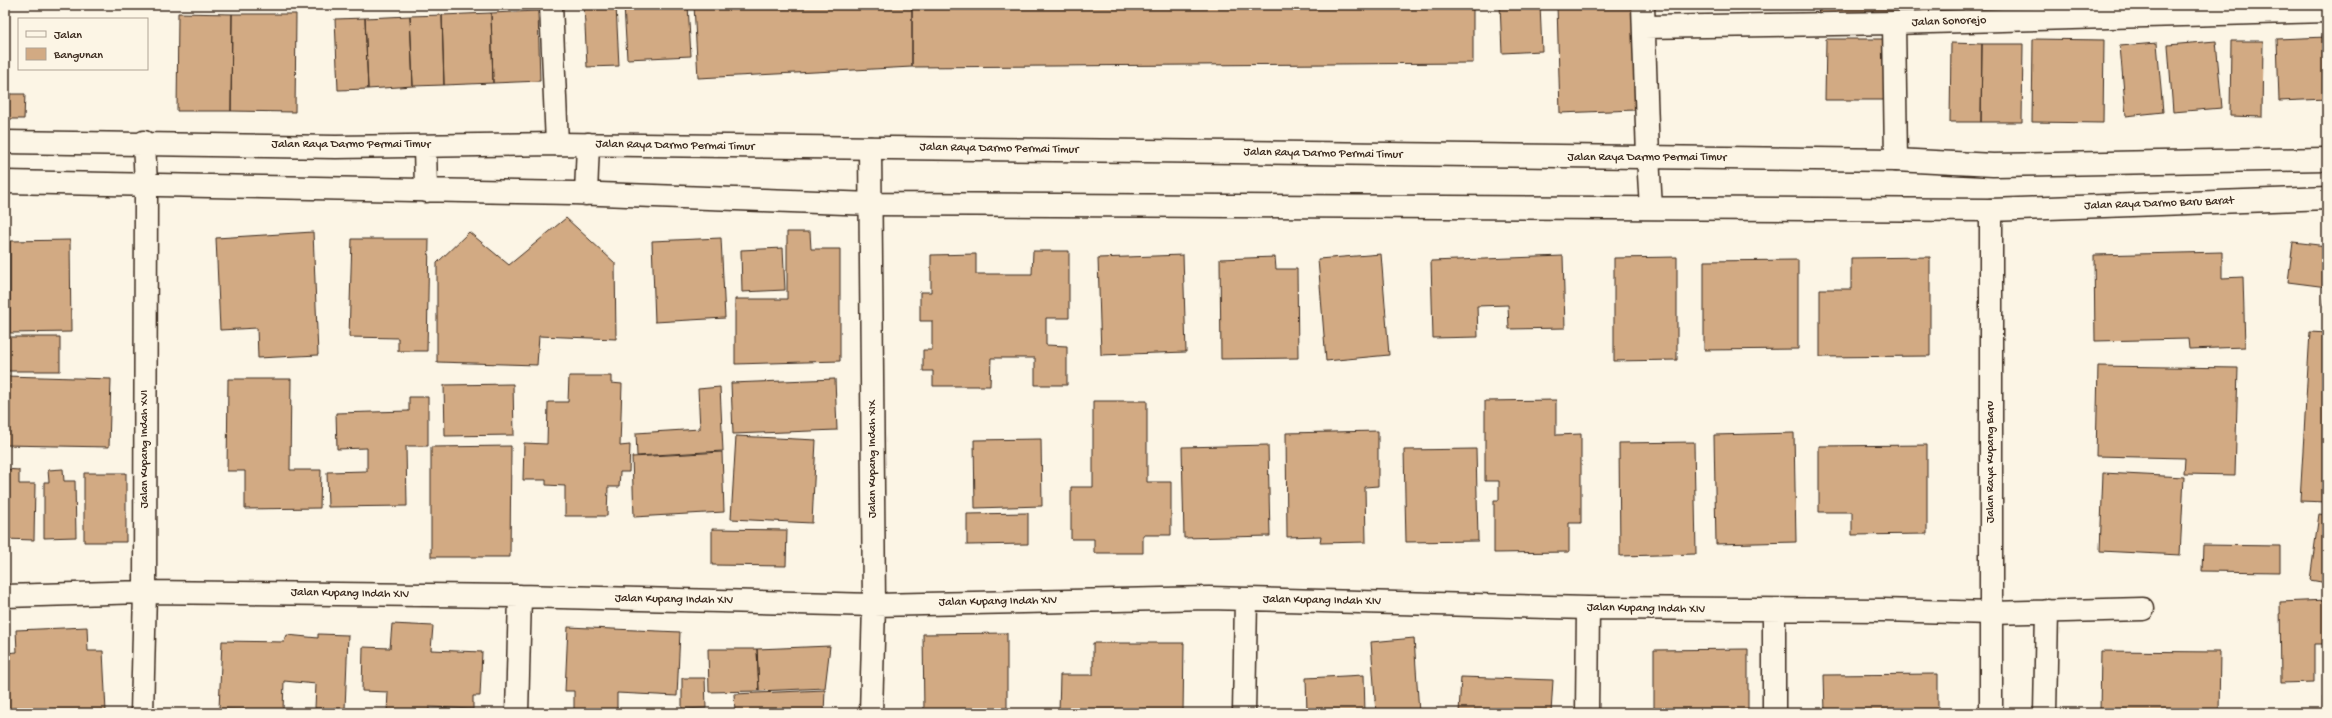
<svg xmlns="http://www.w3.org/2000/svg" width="2332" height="718" viewBox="0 0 2332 718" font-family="'Gochi Hand',sans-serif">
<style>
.building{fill:#d2aa83;stroke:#3b2a1e}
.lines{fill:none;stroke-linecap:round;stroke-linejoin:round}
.minor-casing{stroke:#3b2a1e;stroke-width:25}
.major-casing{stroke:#3b2a1e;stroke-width:25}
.minor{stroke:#fcf5e5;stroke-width:22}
.major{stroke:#fcf5e5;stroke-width:22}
.labels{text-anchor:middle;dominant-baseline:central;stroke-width:4;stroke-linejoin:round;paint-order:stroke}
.street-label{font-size:12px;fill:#3b2a1e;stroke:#fcf5e5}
</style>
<rect width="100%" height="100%" fill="#fcf5e5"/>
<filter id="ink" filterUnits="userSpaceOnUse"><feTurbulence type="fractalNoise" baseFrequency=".025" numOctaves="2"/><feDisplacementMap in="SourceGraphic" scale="8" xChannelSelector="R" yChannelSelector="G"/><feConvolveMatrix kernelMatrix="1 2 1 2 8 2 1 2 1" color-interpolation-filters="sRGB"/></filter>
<g filter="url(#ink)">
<!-- building -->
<path class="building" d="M584 5H616L619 66 587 67Z
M624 5H688L691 56 627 59Z
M694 5H912V67L698 78Z
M912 5H1473V63L912 67Z
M1500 5H1540L1542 51 1502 53Z
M1557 5H1632L1635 110 1560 113Z
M1818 5H2011V13L1819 17Z
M538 11 540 81 493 83 491 13Z
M178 13 232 14 231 111H177Z
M491 13 493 83 444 85 442 15Z
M232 14H296L295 112 231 111Z
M442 15 444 85 413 86 410 16Z
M410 16 413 86 368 89 365 18Z
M365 18 368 89 338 90 335 19Z
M2327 37V99L2279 101 2277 39Z
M1826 39H1888L1887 100H1825Z
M2033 39 2104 40 2103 123 2032 122Z
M2216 41 2222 108 2173 112 2168 45Z
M2231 41H2263L2262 117 2230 116Z
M1951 43 1982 44 1981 122H1950Z
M2157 43 2163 112 2126 116 2120 46Z
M1982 44H2023L2022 122H1981Z
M5 94H25L24 119H5Z
M566 218 615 263 616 339 539 336 537 365 437 362V263L469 232 509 265Z
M313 232 318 355 258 358 257 328 220 330 216 238Z
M787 232H810L811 249H840V361L735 364V299H787Z
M721 238 725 318 655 322 652 241Z
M352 239H429L427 351H398V338L349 337Z
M70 240 71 332 10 333V241Z
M2293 242 2327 246V305H2324L2327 287 2288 282Z
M783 248 785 290 742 292 741 250Z
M1033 251H1069V318H1046V345L1067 346V385H1035V358H991L990 386H933V371H923V350H932V321H920V292H931V255L976 254V274H1032Z
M2222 252V278L2243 277 2245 347 2189 349 2188 339 2095 341 2094 255Z
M1381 254 1389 355 1326 361 1318 259Z
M1183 255 1186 352 1101 355 1098 258Z
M1563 256 1565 328 1509 329 1508 305 1477 306 1478 337 1433 338 1431 261Z
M1275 257 1276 269H1297L1298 358 1221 359 1220 259Z
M1677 257V360L1614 361V258Z
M1930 257V356L1820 357V289H1851V258Z
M1798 260V349L1704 350V261Z
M2310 332 2327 333V502L2300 501Z
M5 337H60V371H5Z
M2098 366 2238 368 2235 475 2184 474 2185 458 2096 456Z
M5 376 111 379 109 447 5 445Z
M569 376H611V383L622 384 620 446 630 445 629 472H620L619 487H608L607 516H565V486L546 485V480H523L524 443 547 444 548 402H568Z
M228 379H291L290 470H321L320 508 245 509V471H227Z
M835 379 837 430 733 434 731 383Z
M513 384 514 435 445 436 444 385Z
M720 387 723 451 637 456 636 433 700 429 698 389Z
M409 397H428V446H406L407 506 328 507 327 472 367 471V448L337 449 336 413 409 411Z
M1556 400V435L1581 434V523H1569V552L1494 553V500H1499V481H1485V401Z
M1093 401H1147V482H1171V535H1143V553H1094V539H1071V487H1093Z
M1378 431V486L1365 487 1366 542 1320 543 1321 536 1287 537 1286 433Z
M1794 433 1796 542 1716 544 1714 435Z
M736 436 816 440 812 523 731 519Z
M1041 439 1042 506 975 508 974 440Z
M1694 442 1696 554 1620 556 1619 443Z
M1268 445 1270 536 1184 538 1182 447Z
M1927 445V534L1852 535V512H1819V446Z
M511 446 510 557H431V447Z
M1476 449 1478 541 1406 542 1404 450Z
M722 452 724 512 634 517 632 457Z
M5 469 19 470V484H35L34 540 5 539Z
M63 469 64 481H75L76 537 44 538V482H49L48 470Z
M84 473H126V542H84Z
M2103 473 2184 477 2180 555 2100 551Z
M1028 513V544L967 545V514Z
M2319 514 2327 515V583L2310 580Z
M712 529 787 530 786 566 712 565Z
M2203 545 2280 546V572L2202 571Z
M2327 600V644H2314V682L2281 683 2280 602Z
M392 624 433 626 431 650 482 652 480 696H473V709L429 707V713H387L388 692 362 691 363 647 390 648Z
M87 627 88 651H103L106 712 5 713V653L17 652 16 630Z
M568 627 680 632 677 696 617 693V713H574V691H565Z
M1007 633V713H924L923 634Z
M318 634 348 635 345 709 315 708 316 684 284 681 283 711 219 709 222 641 284 642 287 635 318 638Z
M1414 638 1419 713H1376L1371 642Z
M1093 643H1184L1183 713H1059L1060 675H1093Z
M830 646 825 688 759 691 757 649Z
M708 649H757L759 691 709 692Z
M1748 649V713H1654V650Z
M2101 651 2220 652 2219 713H2100Z
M1938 674V713H1825L1824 675Z
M1364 675 1365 713H1307L1306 678Z
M1461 677 1553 680 1551 713H1459Z
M682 678H705L706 708 682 709Z
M825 690 824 713H735L734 694Z
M2323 697 2327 698V713H2323Z"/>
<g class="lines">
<defs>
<path id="minor" d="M551 5 557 144
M1643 5 1648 157
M1894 23 1896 160
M1644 27 1894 23 2327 11
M870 148 874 605 871 713
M5 596 145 592 520 596 874 605 1209 598 1588 608 1882 610 1991 613 2143 609
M142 713 145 592 146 185
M517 713 520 596
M1244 713 1246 599
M1587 713 1588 608
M1774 713V610
M1991 713V210
M2045 713 2047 611"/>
<path id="major" d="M5 142 336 147 557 144 1896 160 1993 165 2327 159
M144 142 146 185
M425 146 426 191
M1648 157 1651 208
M5 182 573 193 872 204 1991 210 2327 198
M586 194 588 144"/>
</defs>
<!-- minor casing -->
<use href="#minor" class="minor-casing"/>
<!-- major casing -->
<use href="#major" class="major-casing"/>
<!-- minor -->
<use href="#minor" class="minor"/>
<!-- major -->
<use href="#major" class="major"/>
</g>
</g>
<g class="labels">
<!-- street labels -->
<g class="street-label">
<text transform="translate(1949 22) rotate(-2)">Jalan Sonorejo</text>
<text x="351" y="145">Jalan Raya Darmo Permai Timur</text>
<text transform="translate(675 146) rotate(1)">Jalan Raya Darmo Permai Timur</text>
<text transform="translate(999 149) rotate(1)">Jalan Raya Darmo Permai Timur</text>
<text transform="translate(1323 154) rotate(1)">Jalan Raya Darmo Permai Timur</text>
<text x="1647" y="158">Jalan Raya Darmo Permai Timur</text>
<text transform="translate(2159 204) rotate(-2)">Jalan Raya Darmo Baru Barat</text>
<text transform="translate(145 449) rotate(-90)">Jalan Kupang Indah XVI</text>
<text transform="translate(873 459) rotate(-90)">Jalan Kupang Indah XIX</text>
<text transform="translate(1991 462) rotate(-90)">Jalan Raya Kupang Baru</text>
<text transform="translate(350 594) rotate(1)">Jalan Kupang Indah XIV</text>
<text transform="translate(674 600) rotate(1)">Jalan Kupang Indah XIV</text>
<text transform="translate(1322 601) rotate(1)">Jalan Kupang Indah XIV</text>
<text transform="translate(998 602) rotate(-1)">Jalan Kupang Indah XIV</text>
<text transform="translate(1646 609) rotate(1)">Jalan Kupang Indah XIV</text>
</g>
</g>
<!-- margin -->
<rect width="2332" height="718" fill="none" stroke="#fcf5e5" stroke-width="20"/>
<rect x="10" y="10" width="2312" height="698" fill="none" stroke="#3b2a1e" stroke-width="1.5" filter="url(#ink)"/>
<!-- legend -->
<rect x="18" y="18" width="130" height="52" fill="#fcf5e5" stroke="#afa495"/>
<rect x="26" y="31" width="20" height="6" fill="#fcf5e5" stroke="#afa495"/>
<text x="54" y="38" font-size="12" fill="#3b2a1e">Jalan</text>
<rect x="26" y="48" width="20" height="12" fill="#d2aa83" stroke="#afa495"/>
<text x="54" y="58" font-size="12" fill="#3b2a1e">Bangunan</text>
</svg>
